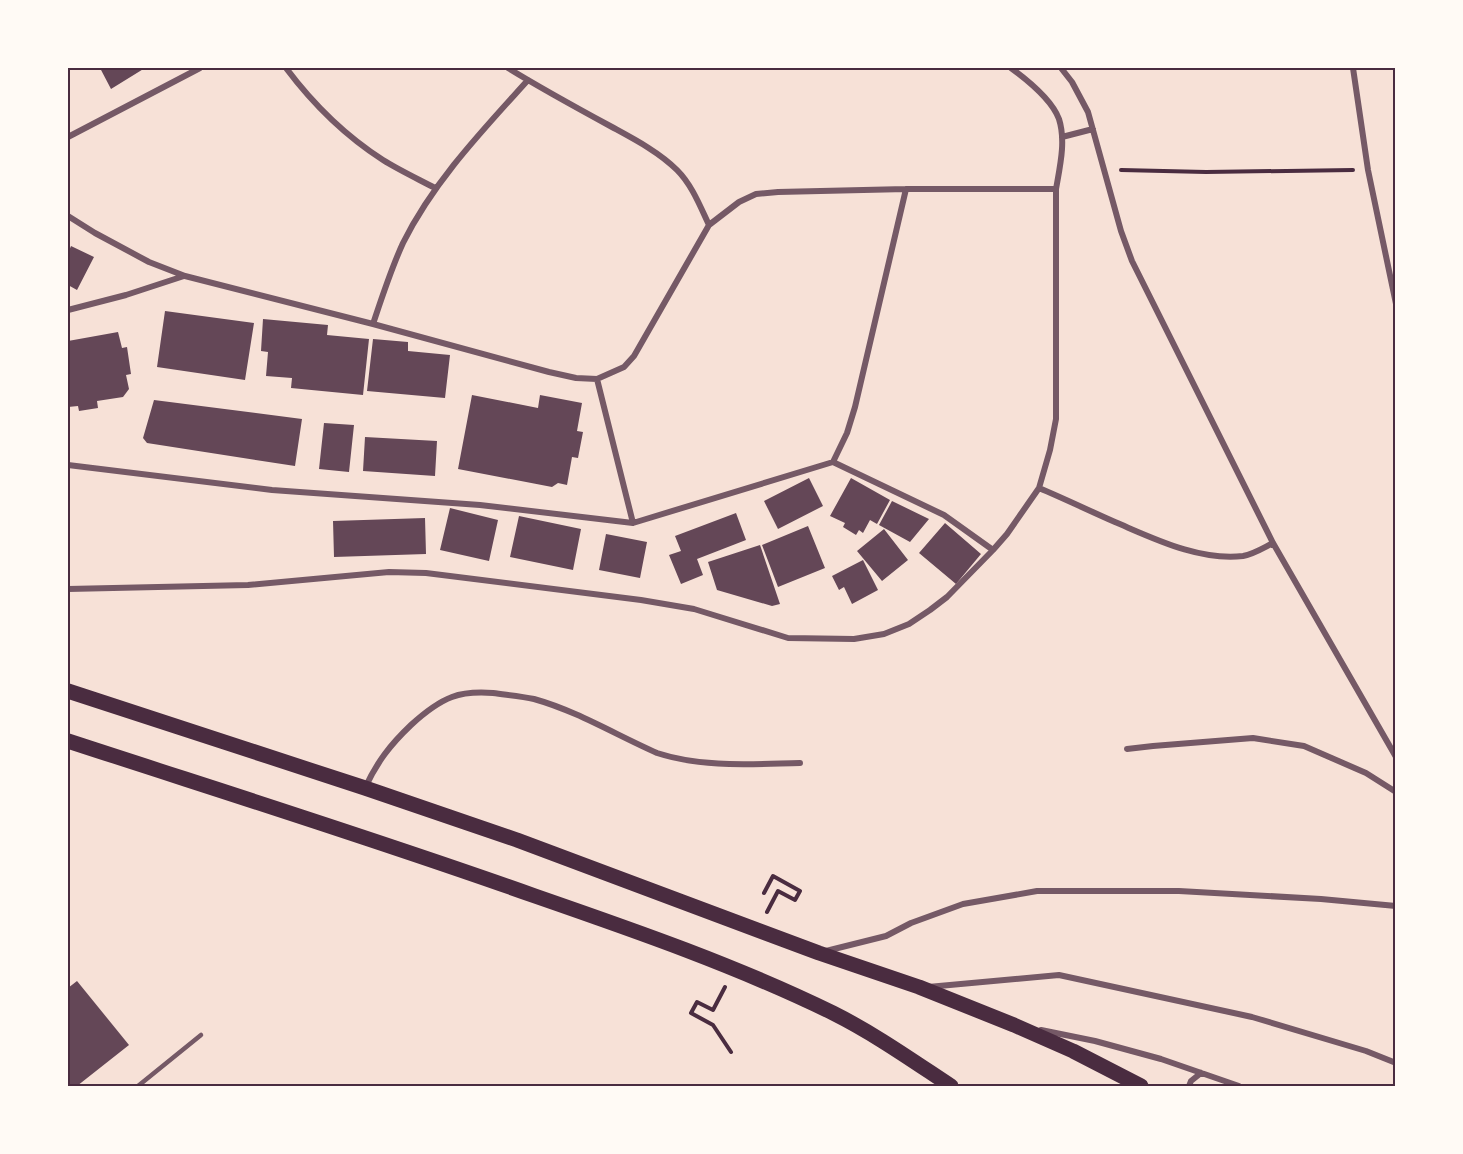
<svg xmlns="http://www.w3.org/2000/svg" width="1463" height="1154" viewBox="0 0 1463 1154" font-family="Signika,sans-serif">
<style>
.building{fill:#644757}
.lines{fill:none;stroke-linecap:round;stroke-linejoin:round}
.path{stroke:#4a2c40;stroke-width:4}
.service{stroke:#755966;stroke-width:4.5}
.minor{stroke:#755966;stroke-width:6}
.primary{stroke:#4a2c40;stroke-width:15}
.neatline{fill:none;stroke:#4a2c40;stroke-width:2}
</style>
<rect width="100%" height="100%" fill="#f7e1d7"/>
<!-- building -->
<path class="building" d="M100 68H145L111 89Z
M71 246 94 257 77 290 68 285V253Z
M165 311 254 323 245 380 157 367Z
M263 319 328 325 327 335 369 339 363 395 291 388 292 378 266 376 268 352 261 351Z
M118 332 122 348 127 347 131 374 126 375 129 389 123 397 97 401 98 408 79 411 78 406 68 407V341Z
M373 339 408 342V351L450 355 445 398 367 391Z
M472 395 538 408 540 395 582 403 577 431 583 432 578 458 572 457 567 485 558 483 552 487 458 469Z
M154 400 302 419 295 466 147 443 143 438Z
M324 423 354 425 349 472 319 469Z
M365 437 437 441 435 476 363 471Z
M809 478 823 506 778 529 764 501Z
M851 478 890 500 877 524 870 520 863 533 859 530 856 535 843 527 845 523 830 516Z
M892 501 929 519 910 542 879 525Z
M450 508 498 520 489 561 440 550Z
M736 513 746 540 697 559 703 575 681 584 669 555 681 551 675 536Z
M519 516 581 529 573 570 510 557Z
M425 518 426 554 334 557 333 521Z
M945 523 981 554 956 584 919 553Z
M808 526 825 568 778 587 762 545Z
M884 529 908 560 882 581 857 551Z
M606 534 647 542 640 578 599 570Z
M760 545 780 604 772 606 717 590 708 562Z
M863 560 878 590 852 604 844 587 839 590 832 576Z
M77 981 129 1045 77 1086H68V988Z"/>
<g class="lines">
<!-- path -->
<path class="path" d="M1121 170 1206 172 1353 170
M764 893 773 876 800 891 795 900 778 891 767 912
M725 987 713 1010 697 1002 691 1013 713 1025 731 1052"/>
<!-- service -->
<path class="service" d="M138 1086 201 1035"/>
<!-- minor -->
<path class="minor" d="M286 68C313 104 344 135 383 160 399 170 418 179 435 188
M508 68C542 89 577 108 612 127 634 139 659 152 677 170 692 185 700 206 709 225
M1061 68 1072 82 1088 112 1121 231 1132 261 1273 543 1396 757
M1353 68 1368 170 1396 304
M68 137 200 68
M1062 137 1093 129
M68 216 95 233 149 262 185 276 373 324 549 372 576 378 597 379 624 367 634 356 709 225 739 202 756 194 778 192 906 189H1056
M68 310 126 295 184 276
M373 324C382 297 391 269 403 243 434 181 482 131 528 80
M597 379 633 523
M833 462 847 433 855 407 906 189
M68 465 272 490 480 505 633 523 833 462 944 515 993 550
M1039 488C1065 499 1090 511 1115 522 1155 539 1199 561 1243 556 1254 554 1263 548 1273 543
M68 589 248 585 389 572 426 573 641 600 694 609 788 638 854 639 884 634 909 624 930 610 947 597 993 550 1007 534 1039 488 1050 450 1056 419V189C1060 166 1066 141 1059 119 1052 100 1026 79 1011 68
M1127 749 1153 746 1253 738 1304 746 1366 773 1396 792
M365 788C377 762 390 745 411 725 423 714 436 703 452 697 465 692 479 692 493 693 507 695 521 696 534 699 577 711 616 735 657 753 703 768 752 764 800 763
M826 951 886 936 911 923 963 904 1037 891H1179L1321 899 1396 906
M928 987 1059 975 1252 1017 1366 1051 1396 1063
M1041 1030 1095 1041 1161 1059 1239 1086
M1189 1086 1191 1081 1201 1073"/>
<!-- primary -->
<path class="primary" d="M68 691 365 788 517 840 819 953 919 987 1014 1025 1073 1051 1141 1086
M68 741C224 792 381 841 535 896 636 931 737 966 833 1013 875 1034 913 1061 951 1086"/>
</g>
<!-- border -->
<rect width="1463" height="1154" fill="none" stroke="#fffaf5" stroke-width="138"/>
<rect x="69" y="69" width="1325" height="1016" class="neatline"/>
</svg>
